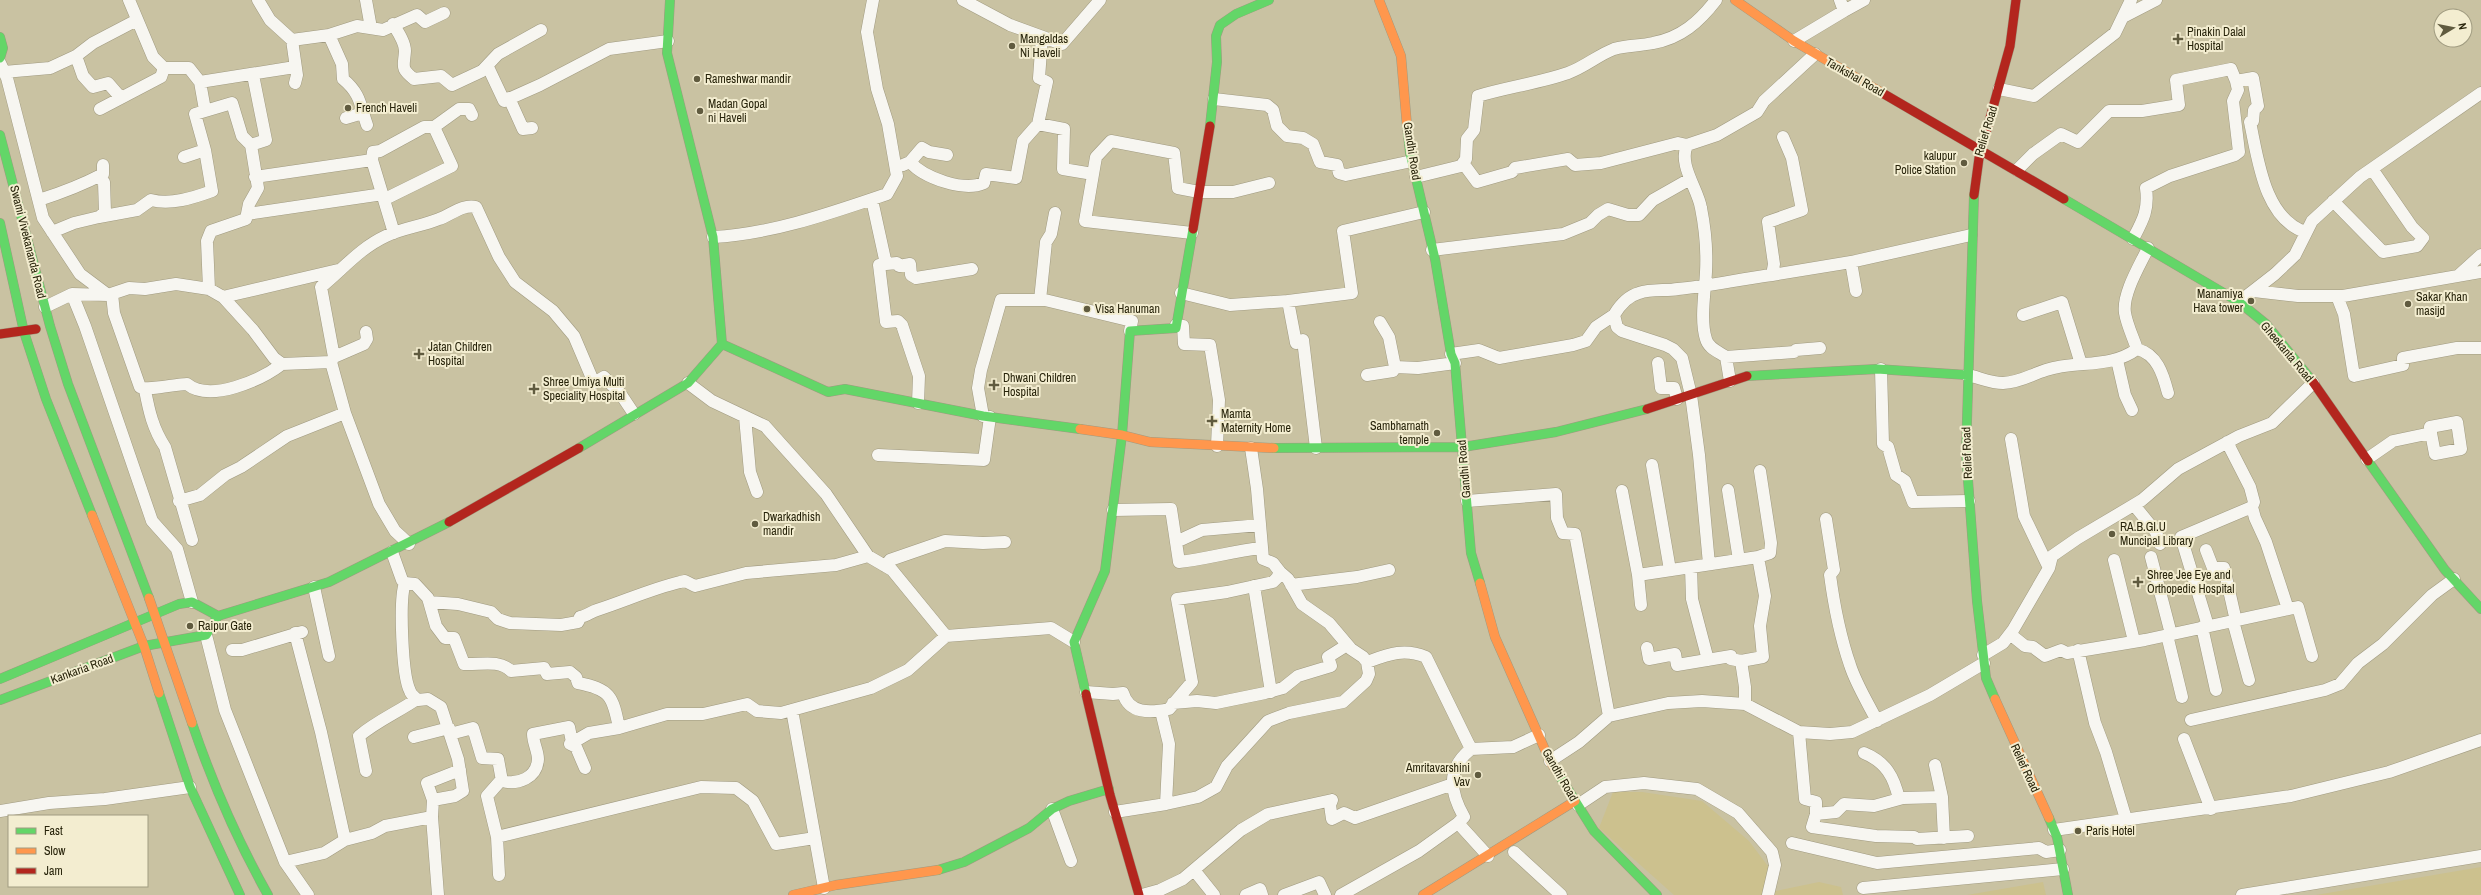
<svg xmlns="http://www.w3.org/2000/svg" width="2481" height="895" viewBox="0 0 2481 895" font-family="'Archivo Narrow',sans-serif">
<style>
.built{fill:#ccc18e}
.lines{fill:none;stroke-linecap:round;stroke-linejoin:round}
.street-casing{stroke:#a09a80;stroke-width:13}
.fast-casing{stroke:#a09a80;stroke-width:10}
.slow-casing{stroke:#a09a80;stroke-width:10}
.jam-casing{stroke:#a09a80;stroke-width:10}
.street{stroke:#f7f6f1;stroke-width:12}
.fast{stroke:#63d668;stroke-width:9}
.slow{stroke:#ff974d;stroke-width:9}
.jam{stroke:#b3261e;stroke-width:9}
.poi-dot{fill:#605b3f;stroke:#f3edd0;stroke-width:1.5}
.labels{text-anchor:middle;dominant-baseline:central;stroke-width:4;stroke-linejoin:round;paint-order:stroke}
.poi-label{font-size:12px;fill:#27230a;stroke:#f3edd0;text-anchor:start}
.street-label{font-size:12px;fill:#27230a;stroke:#f3edd0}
</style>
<rect width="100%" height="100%" fill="#c9c2a2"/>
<!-- built -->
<path class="built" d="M1613 792H1642L1702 801 1749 841 1774 874 1766 893 1819 882 1841 887 1843 895H1674L1599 828Z
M2481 867V895H2316Z
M2043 882 2046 895H1967Z"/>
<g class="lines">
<defs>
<path id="street" d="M258 0 270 20 292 40 297 75 295 83
M366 0 371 28
M963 0 1010 25 1062 44 1100 0
M1844 11 1864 0
M2125 16 2156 0
M393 24C398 32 405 42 405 51 404 67 400 68 414 79L441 76 452 85 482 71 498 54 541 30
M329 35 342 64 343 79C361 94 360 105 367 125
M292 40 329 35 357 26 383 30 417 15 425 22 444 13
M1794 41 1844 11 1840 0
M76 56 93 43 137 20
M0 63 7 78 43 218 80 274 108 295
M488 67 504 101 540 85 609 49 668 41
M164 68H189L200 82 295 67
M4 72 50 68 76 56 83 76 93 87 108 83 121 98
M200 82 205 110
M1999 89 2034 96 2115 33 2131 0
M509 98 523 129 532 128
M1214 99 1267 105 1273 110 1277 126 1287 136 1303 138 1313 144 1320 162 1337 165 1339 173 1346 175 1412 161
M100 109 161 77 164 68 153 57 129 0
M346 118 363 113
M1038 124 1064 129 1063 169 1093 174
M251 145 266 140 253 75
M1687 145C1678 165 1698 189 1701 208 1705 228 1707 253 1706 272 1705 291 1700 321 1706 339 1708 348 1719 352 1726 357L1730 381
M184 157 205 150 195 114 232 103 242 136 251 145 258 188 249 204 246 219 211 231 207 241 209 289
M372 160 394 233
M910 162C924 178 964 192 984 183L986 174 1016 178 1023 141 1038 124 1047 82 1039 78 1042 37
M1463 163 1477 182 1512 172 1515 168 1568 159 1575 165 1601 163 1678 143 1687 145 1717 135 1757 112 1764 101 1815 54
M903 165 910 162 922 148 929 152 947 155
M2017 170 2033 154 2061 134 2078 142 2109 111H2142L2179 105 2176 80 2231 69 2236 81 2253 78 2258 106 2254 110 2253 121 2250 122C2258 159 2264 218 2305 232
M255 177 372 160 373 152 380 151 424 127H434L459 109H469L472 115
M1416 177 1461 166 1466 159 1467 139 1474 130 1478 96C1508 87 1539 83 1568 73 1585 67 1598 55 1614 49 1626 45 1640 46 1653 43 1681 38 1699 22 1716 0
M385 199 452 166 434 127
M39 200C61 193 82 185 103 174V165
M872 200 886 264 879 265 886 322 898 321 902 325 919 376 918 403
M2333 201 2383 252 2417 246 2423 238 2412 227 2372 169
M247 214 383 194
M99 217 137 210 151 200C171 205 193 198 212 191L205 150
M52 232 74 223 99 217 105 212 104 182 98 177
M1192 233 1085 221 1096 157 1111 141 1174 153 1178 188 1199 192H1233L1269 183
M713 237C772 234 831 213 887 194L897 176 888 124 877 89 867 32 873 0
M2133 239C2143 220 2149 210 2146 188L2170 176 2235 155 2239 152 2233 101 2238 90 2236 81
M1432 250 1563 234 1590 223 1598 215 1608 209 1628 215H1639L1653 200 1690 179
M886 264 897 263 899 266 910 264 911 275 916 278 972 269
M1772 275 1851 262
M2459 275 2481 255
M1856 291 1851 262 1971 235
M2254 291 2298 296H2343L2481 272
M1181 293 1230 305 1288 301 1352 293 1343 231 1424 212
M72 294 108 295 129 288 145 289 176 284 209 289 223 297 253 330 274 358 282 364 331 362 345 413 379 504 395 531 409 544
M112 294 114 313 140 387C149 391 175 384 187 384 210 403 261 380 282 364
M2337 296 2344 314 2354 376 2403 365V358L2457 348H2481
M223 297 338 270
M1040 300 1046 242 1051 234 1055 213
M1288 301 1296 343 1303 340 1316 448
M2239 302 2275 274 2295 255 2312 221 2360 177 2481 93
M45 307 72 294 85 326 152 521 177 549 192 602
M2023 315 2062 302 2081 364
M1380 322 1389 337 1395 367 1418 368 1455 363
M1176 325 1183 326 1184 344 1210 345 1219 400 1217 446
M2137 349C2157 354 2163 374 2168 393
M1451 354 1479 350 1499 358 1573 345 1586 341 1596 327 1614 315
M334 357 364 344 367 339 366 332
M1726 357 1794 352 1796 350 1820 348
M2117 360 2125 395 2132 410
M331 362 334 357 321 287C343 269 360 248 386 236 403 228 422 226 439 219 451 215 462 204 476 207L499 257 515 282 553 311 574 336 594 383 604 377 620 393 634 414
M1658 363 1661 388H1674L1677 399
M1881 369 1883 444 1888 447 1896 475 1905 481 1913 502 1969 501
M1367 375 1393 371 1395 367
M1967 375C1978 377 1991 383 2003 383 2021 382 2030 375 2046 370 2077 360 2110 369 2137 349 2133 337 2127 325 2125 313 2122 294 2140 265 2148 248
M688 383 712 401 765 426 826 494 868 556 892 570 946 636 1051 628 1074 642
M145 390C149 411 153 429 165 447L192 540
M983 416 978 388 981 370 1001 300H1045L1132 321 1130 331
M745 417 750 472 757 492
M2011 439 2024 516 2049 568
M2227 442 2250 487 2254 502 2252 507 2255 518 2266 542 2288 609
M878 455 984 460 990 417
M2367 459 2393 441 2431 433 2430 427 2457 422 2461 449 2435 454 2431 433
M1652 465 1670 570
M1728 490 1739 560
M1622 491 1638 575 1641 605
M179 501 200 495 225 475 241 467 287 436 345 413
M1467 501 1556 494 1557 518 1563 533 1575 534 1609 716
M2134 505 2156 532 2160 544
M1113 510 1171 509 1179 562C1207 559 1233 551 1261 548
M1826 519 1834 570 1830 575C1834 605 1840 636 1850 665 1856 684 1868 703 1877 721
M1176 542 1202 530 1260 525
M2206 550 2213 568H2224L2236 621
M392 552 402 580 405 583 415 584 428 598 436 626 445 638H454L464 664C480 665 499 659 511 671L544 668 547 674 570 672 576 677 578 683C610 689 613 696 619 728L667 714H703L747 704 757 711 781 713 871 688 908 670 946 636
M1758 557 1770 553 1771 543 1760 471
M2151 557 2171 634
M2114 560 2134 641
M1709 564 1699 455 1691 395 1682 358 1673 349 1665 345 1622 331 1617 327 1614 315C1620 305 1628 296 1639 293 1651 289 1666 291 1678 289 1710 286 1740 279 1772 275L1774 264 1768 222 1802 210 1792 158 1783 137
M885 566 890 560 945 541 983 543 1005 542
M1691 567 1692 599 1708 660
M1638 575 1758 557 1765 596 1760 626 1763 657 1741 661 1745 687V704
M1291 585 1357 577 1389 570
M1254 586 1271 692
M314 587 329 656
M429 602 458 604 491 612 498 619 510 623 561 625 578 622 580 617C586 616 591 612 597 610 625 601 651 589 680 582L685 581 695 586 746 573 836 565 868 556
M2233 621 2249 680
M2208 626 2181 537 2252 507
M2202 627 2216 690
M295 633 321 732 345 840
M2010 634 2025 646 2033 647 2045 656 2061 650 2067 653 2145 640 2298 607 2312 656
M206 635 225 710 285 862 308 895
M2167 635 2182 697
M1647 648 1649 659 1675 654 1677 665 1731 656V659L1741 661
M232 650H242L302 632
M2078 650 2095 723 2106 752 2126 819
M1983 655 2003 643 2013 630 2049 568 2052 556 2078 538 2142 500 2178 469 2239 436 2272 423 2313 383
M1367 662C1389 654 1404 648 1426 657L1471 749C1446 769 1450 792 1464 817L1458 823
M1086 692 1113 694 1123 693C1129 714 1150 713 1169 709L1192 682 1177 599 1227 592 1273 582 1277 578 1280 572 1273 563 1263 559 1257 489 1251 448
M1173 703 1197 701 1216 703 1265 693 1283 688 1298 676 1331 666 1328 657 1347 645
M792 710 824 888
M2191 720 2325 690 2340 684 2358 663 2383 644 2432 595 2454 579
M1799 732 1805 799 1816 802V814L1812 827 1876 836 1914 837 1917 839 1968 836
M450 734 473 728 482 758 498 759 502 781C518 785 537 778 538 759 538 751 533 743 533 734L569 727 572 742
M414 737 449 728
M2184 739 2211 809
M1471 749 1513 747 1539 735
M1864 753C1886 762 1894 777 1899 799
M1550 761 1579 742 1609 716 1668 703 1702 701 1745 704 1799 732 1830 734 1852 732 1930 695 1984 663
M585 768 576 747 570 744 589 733 619 728
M366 771 359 736C377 721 398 712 417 699
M1942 797 1944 838
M433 800 427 783 460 770
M1332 800 1330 805 1332 819 1344 813 1355 818 1453 784
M1166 804 1198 797 1216 787 1227 766 1268 721 1289 713 1343 702 1366 681 1369 674 1367 662 1363 657 1351 649 1329 623 1302 604 1288 579 1280 572
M1578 805 1605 787 1644 783 1697 789 1738 813 1772 852 1775 865 1768 895
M1052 809 1071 861
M0 811 49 803 105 799 190 787
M1115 812 1166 804 1169 744 1161 711
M1816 814 1836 812 1844 804 1874 806 1903 798 1942 797 1935 765
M432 817 438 895
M2054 830 2291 796 2389 772 2481 740
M497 837 701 787 736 788 753 801 776 844 815 838
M1792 843 1877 863 2039 848 2046 852 2060 850
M1514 852 1561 895
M285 862 324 853 345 840 372 833 385 826 432 817 433 800 455 796 463 791 458 759 441 707 428 699 418 700C416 698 411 695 410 691 402 676 399 599 405 583
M1194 870 1214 895
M499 875 497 837 487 796 502 779
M1863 888 2063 869
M1142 895 1160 890 1183 879 1241 830 1268 814 1332 800
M1246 895 1260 889 1262 895
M1284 895 1319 882 1325 895
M1341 895 1419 851 1458 823 1488 856
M2242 895 2481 856"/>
<path id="fast" d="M0 37 3 48 0 58
M1210 126 1217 62 1216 36 1220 25 1236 14 1269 0
M1407 126 1410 153 1435 259 1451 354 1455 363 1471 553 1480 583
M0 135 50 326 68 384 149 598
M1974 195 1966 453 1977 601 1986 678 1995 699
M2064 199 2239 302 2266 324 2313 382
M0 223 24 332 46 399 92 515
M722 344 828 392 845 389 983 416 1080 429
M1747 376 1877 369 1967 375
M579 448 688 383 722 344 713 237 667 53 670 0
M1274 448 1463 447 1556 432 1647 409
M2368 461 2445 570 2481 609
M0 679 179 604 192 602 218 616 329 582 449 522
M159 693 190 787 240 895
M1086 694 1074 642 1105 571 1122 435 1130 331 1176 328 1193 229
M0 700 144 646 206 635 218 616
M192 723C212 782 237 840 268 895
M1559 775 1594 831 1657 895
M2049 818 2057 837 2068 895
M938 870 964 862 1029 828 1052 809 1069 801 1109 789"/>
<path id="slow" d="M1379 0 1401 56 1407 126
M1735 0 1794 41 1884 94
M1080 429 1122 435 1150 442 1274 448
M92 515 144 646 159 693
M1480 583 1495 637 1550 761 1559 775
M149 598 192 723
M1995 699 2049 818
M793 895 836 885 938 870
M1423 895 1575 801"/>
<path id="jam" d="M1884 94 2064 199
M1974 195 1979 158 2010 46 2016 0
M1193 229 1210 126
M0 334 36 329
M2313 382 2368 461
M1647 409 1747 376
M449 522 579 448
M1086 694 1110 795 1139 895"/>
</defs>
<!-- street casing -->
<use href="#street" class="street-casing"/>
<!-- fast casing -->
<use href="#fast" class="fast-casing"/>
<!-- slow casing -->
<use href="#slow" class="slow-casing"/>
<!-- jam casing -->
<use href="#jam" class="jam-casing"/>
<!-- street -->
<use href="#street" class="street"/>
<!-- fast -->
<use href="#fast" class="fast"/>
<!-- slow -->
<use href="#slow" class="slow"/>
<!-- jam -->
<use href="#jam" class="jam"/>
</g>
<!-- markers -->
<g class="poi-dot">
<path d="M2176 33h4v4h4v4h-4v4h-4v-4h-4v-4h4z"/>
<circle cx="1012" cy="46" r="4"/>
<circle cx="697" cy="79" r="4"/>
<circle cx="348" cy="108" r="4"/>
<circle cx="700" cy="111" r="4"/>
<circle cx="1964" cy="163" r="4"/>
<circle cx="2251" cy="301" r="4"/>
<circle cx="2408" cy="304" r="4"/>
<circle cx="1087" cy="309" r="4"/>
<path d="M417 348h4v4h4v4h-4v4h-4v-4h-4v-4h4z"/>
<path d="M992 379h4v4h4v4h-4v4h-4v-4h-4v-4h4z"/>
<path d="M532 383h4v4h4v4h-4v4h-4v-4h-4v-4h4z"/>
<path d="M1210 415h4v4h4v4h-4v4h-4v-4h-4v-4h4z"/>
<circle cx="1437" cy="433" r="4"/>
<circle cx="755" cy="524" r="4"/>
<circle cx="2112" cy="534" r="4"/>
<path d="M2136 576h4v4h4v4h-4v4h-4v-4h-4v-4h4z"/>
<circle cx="190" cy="626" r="4"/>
<circle cx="1478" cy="775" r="4"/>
<circle cx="2078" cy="831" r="4"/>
</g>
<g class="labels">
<!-- poi labels -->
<g class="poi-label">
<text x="2187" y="32">Pinakin Dalal<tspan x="2187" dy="14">Hospital</tspan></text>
<text x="1020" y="39">Mangaldas<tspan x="1020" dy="14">Ni Haveli</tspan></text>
<text x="705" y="79">Rameshwar mandir</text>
<text x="708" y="104">Madan Gopal<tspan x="708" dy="14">ni Haveli</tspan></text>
<text x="356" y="108">French Haveli</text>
<text x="1956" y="156" text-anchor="end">kalupur<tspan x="1956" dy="14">Police Station</tspan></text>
<text x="2243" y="294" text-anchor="end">Manamiya<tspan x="2243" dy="14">Hava tower</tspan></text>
<text x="2416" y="297">Sakar Khan<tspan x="2416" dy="14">masijd</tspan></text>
<text x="1095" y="309">Visa Hanuman</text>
<text x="428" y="347">Jatan Children<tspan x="428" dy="14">Hospital</tspan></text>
<text x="1003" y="378">Dhwani Children<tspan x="1003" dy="14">Hospital</tspan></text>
<text x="543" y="382">Shree Umiya Multi<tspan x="543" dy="14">Speciality Hospital</tspan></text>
<text x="1221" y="414">Mamta<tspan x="1221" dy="14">Maternity Home</tspan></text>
<text x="1429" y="426" text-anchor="end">Sambharnath<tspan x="1429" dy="14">temple</tspan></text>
<text x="763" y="517">Dwarkadhish<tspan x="763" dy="14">mandir</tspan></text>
<text x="2120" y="527">RA.B.GI.U<tspan x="2120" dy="14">Muncipal Library</tspan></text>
<text x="2147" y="575">Shree Jee Eye and<tspan x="2147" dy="14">Orthopedic Hospital</tspan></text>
<text x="198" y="626">Raipur Gate</text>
<text x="1470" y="768" text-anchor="end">Amritavarshini<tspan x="1470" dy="14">Vav</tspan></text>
<text x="2086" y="831">Paris Hotel</text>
</g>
<!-- street labels -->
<g class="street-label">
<text transform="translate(1855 77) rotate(30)">Tankshal Road</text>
<text transform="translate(1986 131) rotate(-73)">Relief Road</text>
<text transform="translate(1412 151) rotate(81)">Gandhi Road</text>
<text transform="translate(28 242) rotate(76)">Swami Vivekananda Road</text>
<text transform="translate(2287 352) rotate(50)">Gheekanta Road</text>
<text transform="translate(1967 453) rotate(-92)">Relief Road</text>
<text transform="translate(1464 469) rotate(-95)">Gandhi Road</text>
<text transform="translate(82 669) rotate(-20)">Kankaria Road</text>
<text transform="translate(2025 768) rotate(65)">Relief Road</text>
<text transform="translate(1560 775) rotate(60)">Gandhi Road</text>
</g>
</g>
<!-- legend -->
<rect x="8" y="815" width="140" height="72" fill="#f3edd0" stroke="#a19c81"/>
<rect x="16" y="828" width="20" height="6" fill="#63d668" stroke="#a19c81"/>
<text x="44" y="835" font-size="12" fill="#27230a">Fast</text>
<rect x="16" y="848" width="20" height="6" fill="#ff974d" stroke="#a19c81"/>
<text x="44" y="855" font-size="12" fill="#27230a">Slow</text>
<rect x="16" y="868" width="20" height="6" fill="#b3261e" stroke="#a19c81"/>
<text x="44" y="875" font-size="12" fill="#27230a">Jam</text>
<!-- north arrow -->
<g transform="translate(2453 28) rotate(80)"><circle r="19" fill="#f3edd0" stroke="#a19c81"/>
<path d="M0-3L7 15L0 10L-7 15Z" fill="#605b3f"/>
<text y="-6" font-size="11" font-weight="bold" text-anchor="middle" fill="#27230a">N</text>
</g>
</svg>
